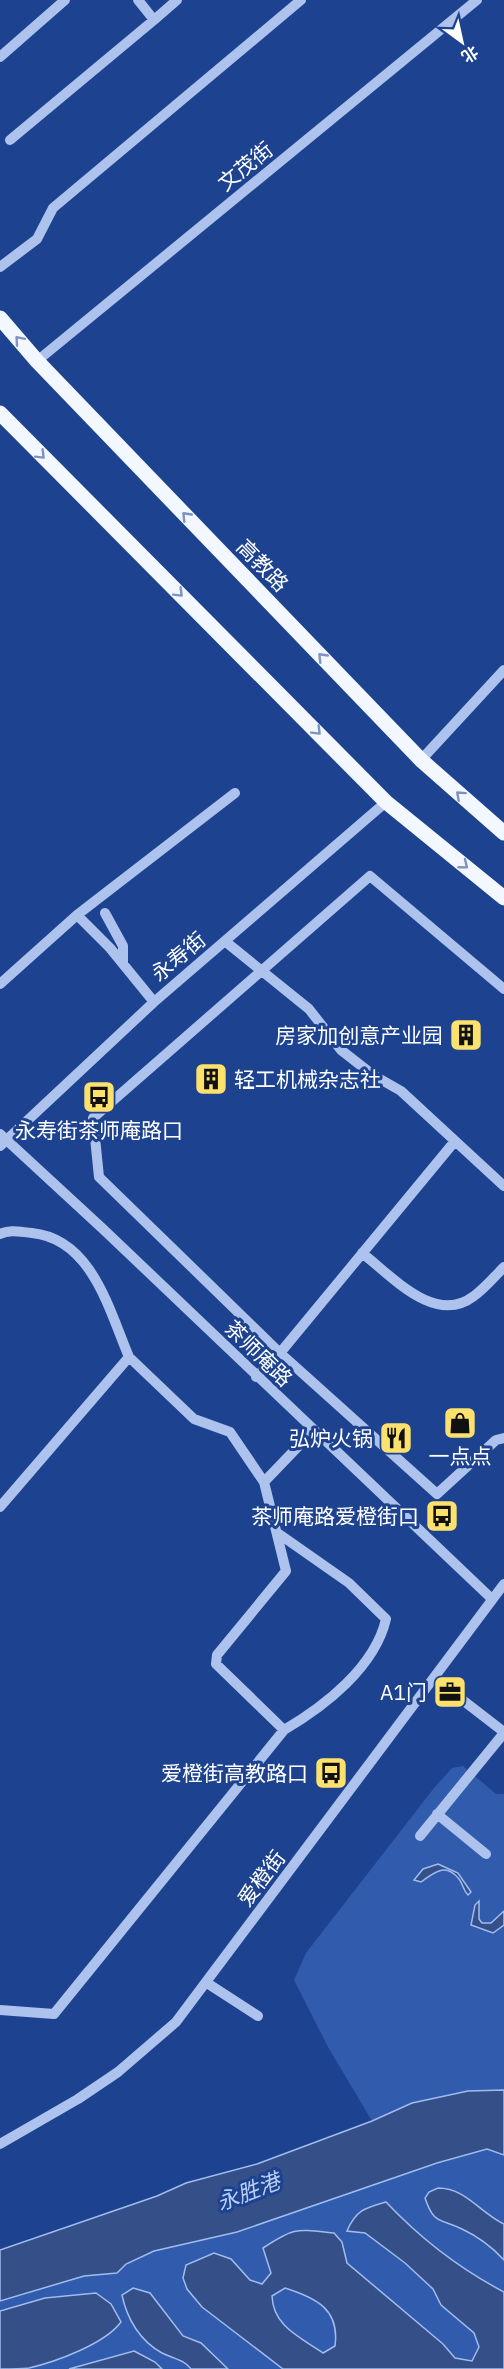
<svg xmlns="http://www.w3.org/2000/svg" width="504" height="2369" viewBox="0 0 504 2369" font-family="'IBM Plex Sans','Noto Sans SC',sans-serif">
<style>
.green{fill:#315bad}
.water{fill:#355089;stroke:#a0bcef;stroke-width:1.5;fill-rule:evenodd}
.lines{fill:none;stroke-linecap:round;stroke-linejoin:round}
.minor{stroke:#adc3ed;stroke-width:10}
.major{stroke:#f3f7ff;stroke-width:15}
.oneway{stroke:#7d94c2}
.labels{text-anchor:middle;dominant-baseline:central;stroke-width:6;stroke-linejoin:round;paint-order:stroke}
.street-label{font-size:21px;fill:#fff;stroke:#1d4390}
.poi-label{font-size:21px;fill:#fff;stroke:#1d4390;text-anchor:end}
.water-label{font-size:22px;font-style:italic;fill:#b9cef4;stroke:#1d4390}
</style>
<rect width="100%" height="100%" fill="#1d4390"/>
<!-- green -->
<path class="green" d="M463 1766 496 1794H504V2090C450 2091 420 2099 372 2121L328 2047 294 1980 306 1953 434 1788 452 1768Z
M487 2149 504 2155V2369H0V2301L84 2276 117 2273 126 2264 154 2251 237 2232 375 2183Z"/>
<!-- water -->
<path class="water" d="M438 1864 458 1873 471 1892 468 1895C463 1890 463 1884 459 1879 445 1862 434 1873 421 1882L414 1880 423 1869Z
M479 1901V1919L482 1923H491L504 1911V1925L493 1933 471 1925 475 1905Z
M504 2090V2155L487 2149 437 2163 237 2232 154 2251 126 2264 117 2273 84 2276 0 2301V2250L157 2196 186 2183 257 2164 372 2121 412 2103 468 2091Z
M438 2188C466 2188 480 2213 504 2224V2260C493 2248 477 2236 462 2229 440 2218 434 2225 425 2198L429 2192Z
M386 2202C421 2239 460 2269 504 2292V2369H283L202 2307 187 2289 183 2278 186 2265 214 2253 231 2259 250 2280 262 2284 271 2273 263 2248C295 2227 296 2229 334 2233L342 2242 347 2263 443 2344 455 2358 472 2361 479 2347 474 2333 441 2305 433 2289 405 2263 365 2233 347 2231C356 2210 365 2208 386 2202ZM285 2288C316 2298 340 2309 335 2346L323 2353C302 2338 273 2327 272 2296Z
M133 2288 150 2293 183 2336 201 2343 228 2369H191C185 2360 172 2358 162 2353 140 2341 127 2319 122 2295Z
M96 2293 111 2304 121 2322C105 2344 55 2362 29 2368 20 2369 9 2369 0 2369V2311L45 2298Z
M134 2351 155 2362 162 2369H69Z"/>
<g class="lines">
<!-- minor -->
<path class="minor" d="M138 0 154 20 177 0
M0 57 65 0
M10 140 154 20
M0 267 37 239 53 208 301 0
M37 361 477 0
M421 760 504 670
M105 913 123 946V964
M226 942 309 1009 341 1050 373 1075 401 1091 504 1186
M0 984 77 915
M504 989 370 876 93 1118 99 1177 280 1353 437 1494 496 1440 504 1438
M154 1002 110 948 77 915 235 793
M0 1134 103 1229 492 1599
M0 1146 154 1002 386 802
M0 1234C10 1229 20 1232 32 1233 92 1239 109 1310 129 1357
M362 1253C392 1276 435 1326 474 1296 485 1288 494 1277 504 1267
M256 1377 280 1353 455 1141
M264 1482 313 1431
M0 1507 129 1357 194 1419 230 1432 264 1482 286 1571 217 1655 216 1664 284 1730C325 1706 375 1667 386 1619L349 1583 279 1534
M434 1678 504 1732
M437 1814 486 1854
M420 1836 504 1733
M207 1983 258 2016
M0 2010 54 2014 284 1730
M0 2144 78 2099 118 2072 176 2022 504 1584"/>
<!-- major -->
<path class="major" d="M0 318 37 361 421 760 504 833
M0 413 386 802 504 898"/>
</g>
<!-- one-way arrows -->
<defs><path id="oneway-chevron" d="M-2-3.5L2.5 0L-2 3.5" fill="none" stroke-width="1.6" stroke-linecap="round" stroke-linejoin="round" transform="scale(1.5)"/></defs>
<g class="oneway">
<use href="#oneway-chevron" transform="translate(19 340) rotate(-131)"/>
<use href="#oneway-chevron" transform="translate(41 455) rotate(45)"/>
<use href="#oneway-chevron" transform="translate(186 516) rotate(-134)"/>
<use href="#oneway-chevron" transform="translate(179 593) rotate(45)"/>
<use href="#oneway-chevron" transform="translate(322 657) rotate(-134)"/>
<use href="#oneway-chevron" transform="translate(317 731) rotate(45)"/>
<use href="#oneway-chevron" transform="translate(460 795) rotate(-138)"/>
<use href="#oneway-chevron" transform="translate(464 865) rotate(39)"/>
</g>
<!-- icons -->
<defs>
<symbol id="building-square" viewBox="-11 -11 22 22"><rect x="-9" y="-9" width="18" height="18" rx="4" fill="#fce26c" stroke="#1d4390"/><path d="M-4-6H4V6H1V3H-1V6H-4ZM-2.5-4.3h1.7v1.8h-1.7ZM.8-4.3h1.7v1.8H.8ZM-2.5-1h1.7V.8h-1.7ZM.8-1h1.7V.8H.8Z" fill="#111"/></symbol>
<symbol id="bus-square" viewBox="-11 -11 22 22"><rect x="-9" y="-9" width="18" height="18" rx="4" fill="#fce26c" stroke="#1d4390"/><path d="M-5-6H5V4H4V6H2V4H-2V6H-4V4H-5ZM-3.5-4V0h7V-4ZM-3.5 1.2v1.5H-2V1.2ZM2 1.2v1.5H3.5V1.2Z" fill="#111"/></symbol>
<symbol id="shop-square" viewBox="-11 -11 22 22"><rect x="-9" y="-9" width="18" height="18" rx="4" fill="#fce26c" stroke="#1d4390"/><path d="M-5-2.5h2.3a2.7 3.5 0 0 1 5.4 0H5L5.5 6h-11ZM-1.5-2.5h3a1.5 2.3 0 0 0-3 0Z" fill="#111"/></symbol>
<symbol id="restaurant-square" viewBox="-11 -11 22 22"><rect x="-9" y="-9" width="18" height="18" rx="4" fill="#fce26c" stroke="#1d4390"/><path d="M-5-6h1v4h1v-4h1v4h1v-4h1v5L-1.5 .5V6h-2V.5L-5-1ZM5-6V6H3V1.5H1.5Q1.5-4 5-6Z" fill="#111"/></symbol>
<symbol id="office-square" viewBox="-11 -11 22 22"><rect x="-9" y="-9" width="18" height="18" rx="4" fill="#fce26c" stroke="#1d4390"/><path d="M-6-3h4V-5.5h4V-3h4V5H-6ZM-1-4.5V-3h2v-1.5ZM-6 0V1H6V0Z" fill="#111"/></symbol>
</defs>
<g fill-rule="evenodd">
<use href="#building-square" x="447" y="1016" width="38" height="38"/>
<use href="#building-square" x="192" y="1060" width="38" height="38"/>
<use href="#bus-square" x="80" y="1078" width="38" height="38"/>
<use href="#shop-square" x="441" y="1404" width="38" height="38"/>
<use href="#restaurant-square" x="377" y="1419" width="38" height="38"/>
<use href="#bus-square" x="423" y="1497" width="38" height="38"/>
<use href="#office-square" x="431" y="1673" width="38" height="38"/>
<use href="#bus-square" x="312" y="1754" width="38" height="38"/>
</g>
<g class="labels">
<!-- street labels -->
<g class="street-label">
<text transform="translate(245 166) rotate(-39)">文茂街</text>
<text transform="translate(263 565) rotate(46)">高教路</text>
<text transform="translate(178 956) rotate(-40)">永寿街</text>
<text transform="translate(259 1353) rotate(44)">茶师庵路</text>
<text transform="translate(261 1878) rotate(-53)">爱橙街</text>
</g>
<!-- poi labels -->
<g class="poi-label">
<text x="443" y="1035">房家加创意产业园</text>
<text x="234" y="1079" text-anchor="start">轻工机械杂志社</text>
<text x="99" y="1130" text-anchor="middle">永寿街茶师庵路口</text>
<text x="373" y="1438">弘炉火锅</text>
<text x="460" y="1456" text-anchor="middle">一点点</text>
<text x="419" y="1516">茶师庵路爱橙街口</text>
<text x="427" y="1692">A1门</text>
<text x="308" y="1773">爱橙街高教路口</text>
</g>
<!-- water labels -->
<g class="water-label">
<text transform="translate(248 2191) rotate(-21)">永胜港</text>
</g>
</g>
<!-- north arrow -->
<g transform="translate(462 42) rotate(147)" stroke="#1d4390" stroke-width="4.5" paint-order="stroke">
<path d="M0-4.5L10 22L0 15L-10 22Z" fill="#ffffff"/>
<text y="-9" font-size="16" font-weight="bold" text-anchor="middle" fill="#ffffff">北</text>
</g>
</svg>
